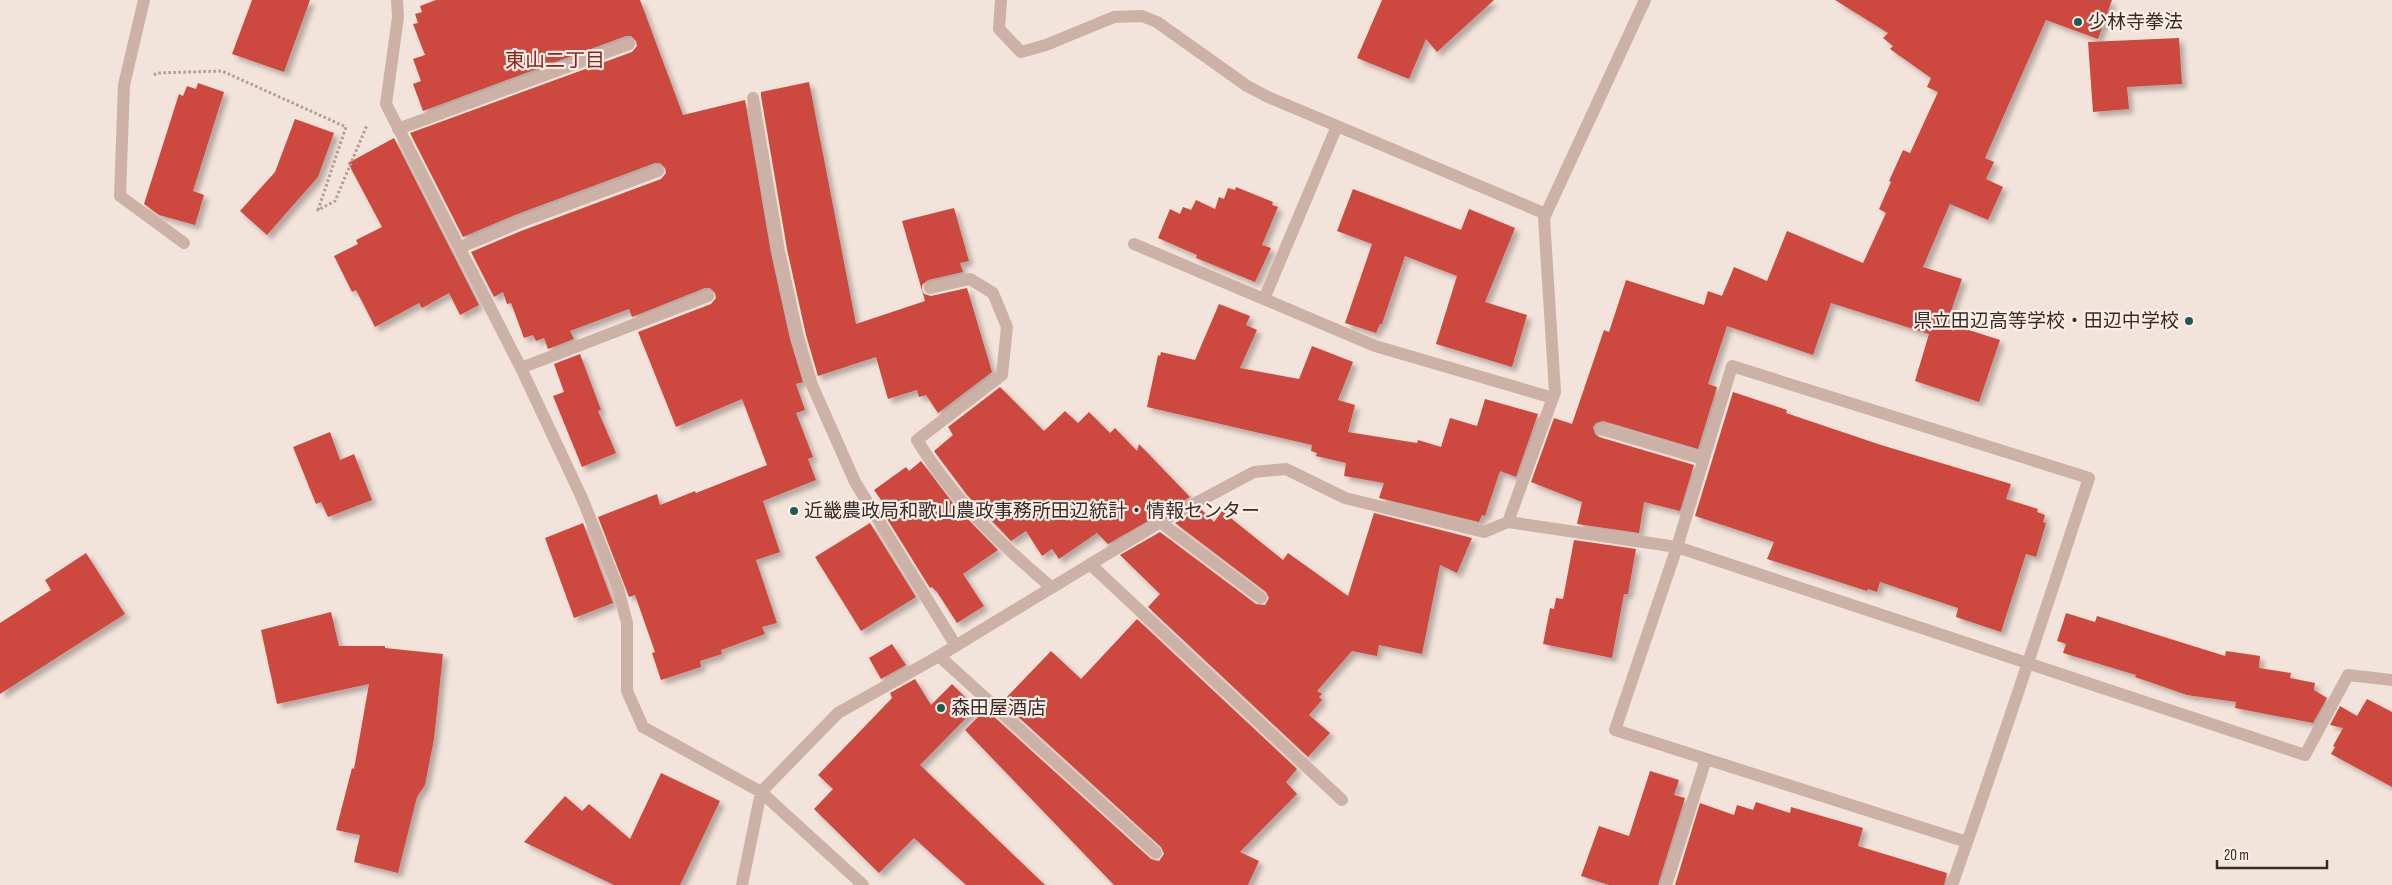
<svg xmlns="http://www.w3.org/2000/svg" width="2392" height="885" viewBox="0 0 2392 885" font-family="'Sofia Sans Condensed','Noto Sans JP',sans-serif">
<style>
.building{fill:#cd4a3f;filter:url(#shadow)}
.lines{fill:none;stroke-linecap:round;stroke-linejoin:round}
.path{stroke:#b89a90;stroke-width:3;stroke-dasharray:2.5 2.5;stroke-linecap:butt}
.minor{stroke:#ccb1a6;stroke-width:12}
.poi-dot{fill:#1a5c55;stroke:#fbefe7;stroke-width:2}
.labels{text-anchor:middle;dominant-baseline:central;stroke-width:4.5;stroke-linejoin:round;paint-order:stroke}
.poi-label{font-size:19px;fill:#382a27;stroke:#fbefe7;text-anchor:start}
.neighbourhood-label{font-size:20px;fill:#8c231b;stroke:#fbefe7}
</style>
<defs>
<filter id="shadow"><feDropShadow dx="4.5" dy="4.5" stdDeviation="2.5" flood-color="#0004"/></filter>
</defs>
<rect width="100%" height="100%" fill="#f3e4db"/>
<!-- building -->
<path class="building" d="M252 0H310L284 72 232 54Z
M436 0H640L683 115 745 100 771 253 790 339 803 382 796 384 805 410 796 413 813 457 808 459 816 480 763 501 780 552 756 560 777 623 762 627 765 634 721 650 722 654 700 661 701 667 661 680 652 653 655 652 635 595 629 597 598 517 657 494 660 505 695 491 696 493 767 465 742 399 676 427 638 332 711 304 716 298 715 293 710 288H705L632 317 629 309 570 331 574 339 548 349 544 338 536 341 533 335 524 338 511 303 507 304 503 292 494 297 471 252 521 231 661 179 666 173 665 168 660 163H655L515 215 463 237 410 133 632 52 637 46 636 41 631 36H626L423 111 413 84 421 81 413 59 425 55 413 24 418 23 415 14 422 12 420 6Z
M1382 0H1494L1437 52 1426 39 1409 79 1357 58Z
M1835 0H2112L2098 39 2046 20 1985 158 1994 162 1986 179 2003 187 1988 220 1950 204 1923 267 1962 279 1947 323 2000 340 1979 402 1915 381 1929 334 1831 303 1813 355 1727 326 1708 384 1717 387 1698 449 1603 421 1596 423 1593 427 1595 434 1599 437 1694 465 1680 511 1644 502 1639 533 1577 524 1582 502 1531 482 1554 418 1572 424 1604 330 1609 332 1626 280 1704 305 1708 291 1722 296 1734 267 1767 281 1787 231 1863 263 1886 213 1879 209 1891 182 1889 181 1903 150 1910 153 1938 92 1927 87 1931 78 1890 49 1893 46 1883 38 1888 33Z
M2179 38 2182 84 2127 87 2129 109 2093 112 2088 42Z
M809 82 856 324 925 301 902 221 954 208 969 261 960 263 963 272 928 280 922 285V290L924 294 931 296 967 288 992 372 938 413 926 395 919 397 917 390 888 399 876 357 818 376 806 335 787 249 761 96V92Z
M198 83 224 92 193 191 204 195 195 225 159 215 144 204 179 94 183 96 187 86 196 89Z
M295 119 334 133 318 177 267 235 240 211 275 172Z
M394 138 479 305 460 315 449 293 422 308 419 303 375 327 356 290 352 292 334 256 358 244 356 240 382 227 348 163Z
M1236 187 1273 202 1272 205 1278 207 1262 245 1271 248 1255 282 1196 258 1197 255 1158 238 1170 209 1180 214 1183 207 1191 210 1196 200 1215 209 1219 197 1224 199 1228 188 1235 190Z
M1353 189 1461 230 1469 209 1515 228 1485 302 1527 315 1512 367 1436 344 1457 276 1405 256 1382 324H1380L1376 333 1345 323 1372 244 1337 231Z
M1219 304 1250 316 1246 325 1257 330 1240 368 1299 379 1312 346 1353 362 1338 400 1355 405 1348 432 1417 443 1418 440 1441 447 1450 418 1477 426 1485 399 1538 414 1516 477 1500 471 1485 516 1482 515 1479 522 1379 498 1384 483 1344 476 1346 463 1316 456 1317 453 1311 451 1312 445 1147 407 1158 355 1160 356 1161 352 1195 360Z
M580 354 601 410 598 411 616 453 582 467 553 396 564 392 554 364Z
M1000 387 1044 431 1065 411 1078 423 1089 412 1110 433 1115 428 1137 451 1139 444 1190 497 1108 544 1097 533 1059 559 1052 549 1042 556 1026 531 1011 541 967 495 934 451 953 435 948 427Z
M1733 392 1787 410 1786 413 1881 445 2011 484 2006 499 2038 509 2037 512 2045 515 2043 522 2046 523 2036 557 2026 554 2001 632 1956 617 1958 608 1880 582 1877 592 1868 589 1867 591 1767 559 1774 542 1695 516Z
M330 432 340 460 354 454 372 500 328 517 321 502 316 504 293 447Z
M921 461 955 506 998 550 963 574 984 606 957 623 937 592 932 587 930 588 884 514 889 511 874 490 906 467 909 471Z
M1201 509 1214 522 1222 511 1283 560 1288 553 1348 596 1374 513 1472 538 1457 573 1440 565 1422 654 1379 645 1377 656 1352 651 1317 691 1322 694 1319 697 1322 700 1309 715 1330 733 1308 757 1148 607 1160 594 1120 555 1160 532 1256 604 1265 605 1269 598 1266 592 1175 523Z
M583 523 613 603 574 618 545 538Z
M870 523 916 597 861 631 815 557Z
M1574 540 1636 549 1628 594H1624L1612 658 1543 644 1550 608 1554 609 1556 598 1563 599Z
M86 553 125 614 0 694V623L51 590 45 580Z
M331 612 339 646H385V648L443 654 434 739 425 785 417 797 398 873 354 862 360 835 336 830 352 768 354 769 369 684 277 704 261 630Z
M2066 613 2095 622 2097 616 2225 656 2226 651 2260 656 2259 668 2291 673 2290 678 2315 683 2314 690 2327 698 2313 723 2235 708 2236 702 2187 695 2135 677 2136 675 2063 653 2066 644 2057 641Z
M1137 619 1297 769 1286 782 1297 794 1240 852 1259 861 1248 885H1114L965 730 984 711 989 715 991 714 1151 859 1159 861 1164 854 1161 847 1002 702 1051 651 1081 679Z
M892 644 906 665 881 679 869 658Z
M915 679 931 705 952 684 976 708 920 765 1045 885H966L914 838 879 873 814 809 833 789 818 775 892 698 890 693Z
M2367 699 2392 712V787L2331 754 2335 747 2333 746 2343 728 2330 725 2340 706 2357 716Z
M1650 771 1679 780 1674 795 1685 798 1658 885H1609L1581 876 1599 826 1629 836Z
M661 773 720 801 680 885H614L524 842 565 796 582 811 589 804 630 839Z
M1756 802 1790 813 1791 807 1863 828 1858 846 1947 873 1944 885H1675L1700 803 1734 815 1737 805 1753 810Z"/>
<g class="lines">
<!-- path -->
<path class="path" d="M154 75 157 73 222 71 346 127 318 210 335 201 367 125"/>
<!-- minor -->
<path class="minor" d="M144 0 124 85 120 196 184 243
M397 0 398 17 386 104 521 368 582 498 618 588 627 623V691L643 727 761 792 863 885
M1001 0 999 29 1021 52 1046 45 1114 17 1142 16 1157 22 1247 86 1268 97 1546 214
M753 98 779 251 798 337 812 385 855 482 956 646
M398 129 629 44
M1134 244 1375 346 1553 398
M461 247 518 223 658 171
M930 288 970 279 993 293 1007 327 1002 375 917 440C953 499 998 542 1051 587
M1264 299 1337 126
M521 368 708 296
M1601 429 1703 459
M1160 522 1261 598
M1508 522 1555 392 1544 218 1645 0
M1090 564 1342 800
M939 656 1156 853
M742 885 761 792 838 713 939 656 1160 522 1254 472 1286 469 1345 498 1484 532 1508 522 1677 547 2305 755 2348 675 2392 680
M1666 885 1706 759
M1952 885C2000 750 2044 614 2089 478L1732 366 1677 547 1615 730 1967 842"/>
</g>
<!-- markers -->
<g class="poi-dot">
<circle cx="2078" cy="22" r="5"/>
<circle cx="2189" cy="321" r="5"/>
<circle cx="794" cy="511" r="5"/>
<circle cx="941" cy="708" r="5"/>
</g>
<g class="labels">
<!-- poi labels -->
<g class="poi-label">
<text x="2088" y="22">少林寺拳法</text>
<text x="2179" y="321" text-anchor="end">県立田辺高等学校・田辺中学校</text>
<text x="804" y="511">近畿農政局和歌山農政事務所田辺統計・情報センター</text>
<text x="951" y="708">森田屋酒店</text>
</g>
<!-- neighbourhood labels -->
<g class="neighbourhood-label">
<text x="555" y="61">東山二丁目</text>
</g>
</g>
<!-- scale -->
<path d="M2217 860v8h110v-8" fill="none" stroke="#382a27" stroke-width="2.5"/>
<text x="2224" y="860" font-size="15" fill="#382a27" stroke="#fbefe7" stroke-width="4" paint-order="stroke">20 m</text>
</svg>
